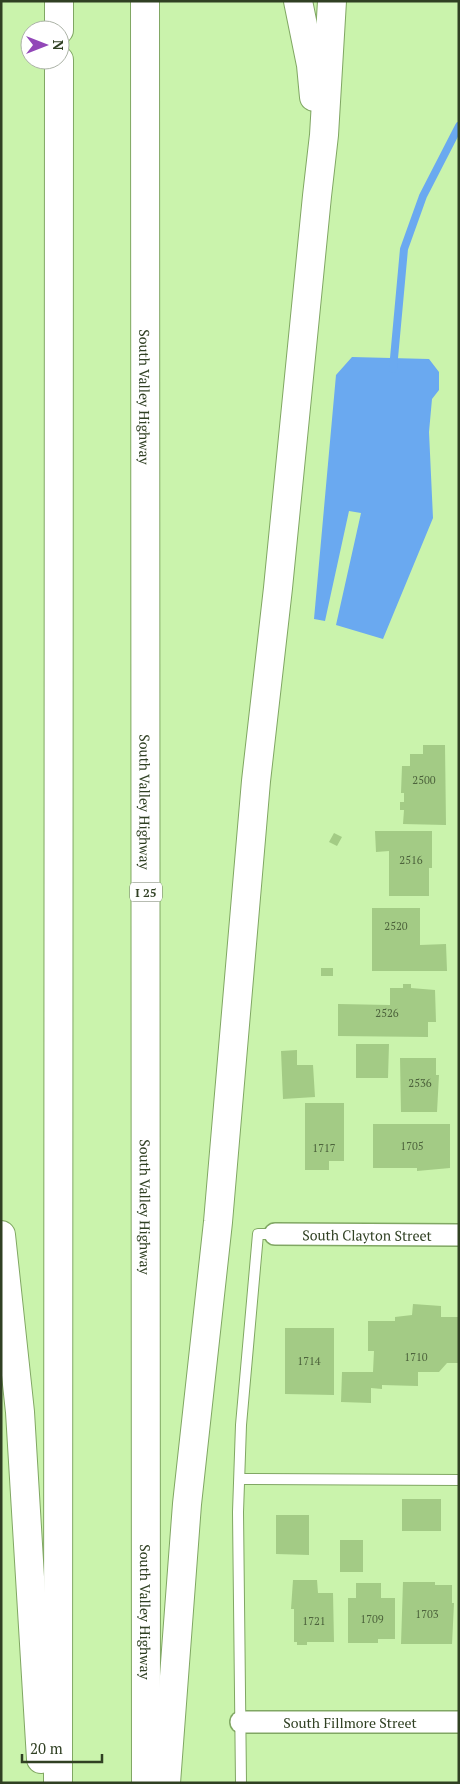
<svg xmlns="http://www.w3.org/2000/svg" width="460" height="1784" viewBox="0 0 460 1784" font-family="'PT Serif',serif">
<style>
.water{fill:#6aa9f0}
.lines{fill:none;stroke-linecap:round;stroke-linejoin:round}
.stream{stroke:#6aa9f0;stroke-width:8}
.building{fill:#a3cb85}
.service-casing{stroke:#80a763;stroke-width:12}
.minor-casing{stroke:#80a763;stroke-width:24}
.motorway-casing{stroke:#80a763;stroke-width:30}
.service{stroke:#fff;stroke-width:10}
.minor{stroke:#fff;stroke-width:21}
.motorway{stroke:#fff;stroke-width:28}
.labels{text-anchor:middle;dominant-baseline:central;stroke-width:4;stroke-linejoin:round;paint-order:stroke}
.number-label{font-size:11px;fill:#4d633c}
.shield{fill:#fff;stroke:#6e7965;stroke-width:1}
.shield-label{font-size:12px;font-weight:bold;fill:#304023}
.street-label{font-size:14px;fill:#304023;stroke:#fff}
</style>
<rect width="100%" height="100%" fill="#caf3ac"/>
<!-- water -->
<path class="water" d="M352 357 429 359 439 372V390L432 399 429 432 433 518 383 639 336 625 361 513 349 511 325 621 314 619 336 375Z"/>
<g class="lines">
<!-- stream -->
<path class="stream" d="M393 369 404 249 423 196 459 126"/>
</g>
<!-- building -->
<path class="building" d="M423 745H445L446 825 403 824 404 810H400V802H404V793H401L402 766H410V754H423Z
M375 831H432V868H429V896H389V851L376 852Z
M334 833 342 837 337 846 329 842Z
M372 908H420V945L446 944 447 971H372Z
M321 968H333V976H321Z
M403 984H411V988L435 990 436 1022H428V1037L338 1036V1004L390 1005V988H403Z
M356 1044H389L388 1078H356Z
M297 1050V1065H313L315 1097 283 1099 281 1051Z
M400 1058H436V1075H439L437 1112H401Z
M305 1103H344V1161H329V1170H305Z
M373 1124H450V1168L417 1171V1168H373Z
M413 1304 441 1306V1317H459V1363H447L439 1372H418V1386L382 1385V1389L371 1388V1403L341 1402 342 1372H373L374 1351H368V1321H395V1317L412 1315Z
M285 1328H334V1395L285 1394Z
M402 1499H441V1531H402Z
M276 1515H309V1555L276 1554Z
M340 1540H363V1572H340Z
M293 1580H317L318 1593H333L334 1642H307V1645H297V1642H294V1609H291Z
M403 1582H435V1585H452V1603H454L452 1644H401Z
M356 1583H381V1598H395V1639H378V1643H348V1598H356Z"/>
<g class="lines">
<defs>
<path id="service" d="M240 1479 459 1480
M241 1783 238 1512 241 1425 258 1234H275"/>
<g id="minor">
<path id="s1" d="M275 1234 459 1235"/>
<path id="s2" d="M241 1722H459"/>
</g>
<g id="motorway">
<path d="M59 1V30"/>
<path id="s3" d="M145 1 146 1783"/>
<path d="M298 1 311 65 314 97"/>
<path d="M1 1235 20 1412 41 1759"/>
<path d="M58 1783 59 60"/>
<path d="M166 1783 187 1504 218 1222 256 781 278 588 317 196 324 135 332 1"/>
</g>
</defs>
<!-- service casing -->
<use href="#service" class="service-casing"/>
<!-- minor casing -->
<use href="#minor" class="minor-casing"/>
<!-- motorway casing -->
<use href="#motorway" class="motorway-casing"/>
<!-- service -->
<use href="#service" class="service"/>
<!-- minor -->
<use href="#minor" class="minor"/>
<!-- motorway -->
<use href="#motorway" class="motorway"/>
</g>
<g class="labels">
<!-- number labels -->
<g class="number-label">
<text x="424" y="780">2500</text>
<text x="411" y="860">2516</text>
<text x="396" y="926">2520</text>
<text x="387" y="1013">2526</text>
<text x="420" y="1083">2536</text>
<text x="412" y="1146">1705</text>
<text x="324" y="1148">1717</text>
<text x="416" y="1357">1710</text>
<text x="309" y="1361">1714</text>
<text x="427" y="1614">1703</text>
<text x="372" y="1619">1709</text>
<text x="314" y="1621">1721</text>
</g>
<!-- shield labels -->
<rect class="shield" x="130" y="882.5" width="32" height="19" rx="4"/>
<g class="shield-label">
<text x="146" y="892">I 25</text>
</g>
<!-- street labels -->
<g class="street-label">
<text stroke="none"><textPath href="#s3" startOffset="396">South Valley Highway</textPath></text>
<text stroke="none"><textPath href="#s3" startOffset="801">South Valley Highway</textPath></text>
<text stroke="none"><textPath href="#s3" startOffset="1206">South Valley Highway</textPath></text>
<text stroke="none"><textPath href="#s1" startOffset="92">South Clayton Street</textPath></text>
<text stroke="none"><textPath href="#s3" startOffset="1611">South Valley Highway</textPath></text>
<text stroke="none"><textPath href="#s2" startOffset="109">South Fillmore Street</textPath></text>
</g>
</g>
<!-- border -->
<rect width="460" height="1784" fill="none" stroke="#304023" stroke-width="5"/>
<!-- north arrow -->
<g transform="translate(45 45) rotate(90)"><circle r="24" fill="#ffffff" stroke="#acb3a7"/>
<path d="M0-4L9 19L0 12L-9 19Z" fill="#9247b8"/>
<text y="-8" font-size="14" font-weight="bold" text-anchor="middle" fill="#304023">N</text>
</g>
<!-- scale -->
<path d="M22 1754v8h80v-8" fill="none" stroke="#304023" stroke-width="2.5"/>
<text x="30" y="1754" font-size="15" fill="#304023" stroke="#ffffff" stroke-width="4" paint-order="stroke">20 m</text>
</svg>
